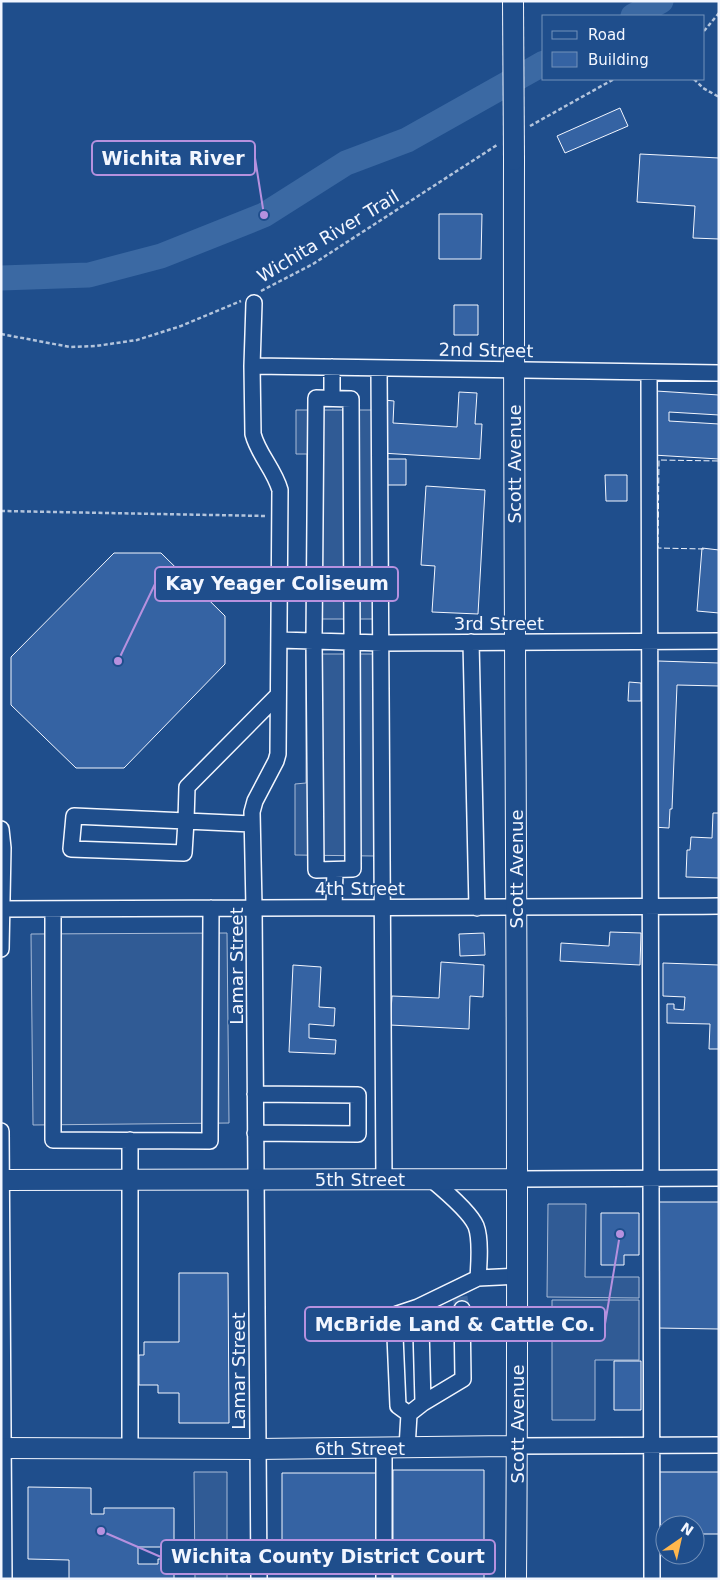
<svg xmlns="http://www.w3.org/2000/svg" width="720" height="1580" viewBox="0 0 720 1580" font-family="'DejaVu Sans',sans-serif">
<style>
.parking{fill:#305b95;stroke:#a8bbd7}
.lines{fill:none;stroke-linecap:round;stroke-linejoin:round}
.river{stroke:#3b69a3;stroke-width:25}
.building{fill:#3563a3;stroke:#f2f6ff}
.minor-tunnel{stroke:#3f679d;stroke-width:15;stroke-dasharray:15 8;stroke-linecap:butt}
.minor-casing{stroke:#f2f6ff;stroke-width:18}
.major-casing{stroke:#f2f6ff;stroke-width:22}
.path{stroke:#b3c4dc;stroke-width:2.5;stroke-dasharray:4 2.5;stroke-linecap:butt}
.minor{stroke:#1f4e8c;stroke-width:15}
.major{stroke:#1f4e8c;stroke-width:20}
.major-bridge-casing{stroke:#f2f6ff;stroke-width:22;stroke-linecap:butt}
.major-bridge{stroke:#1f4e8c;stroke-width:20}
.fence{stroke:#f2f6ff;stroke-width:1;stroke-dasharray:6 2.5;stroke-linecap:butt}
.labels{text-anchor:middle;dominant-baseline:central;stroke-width:4;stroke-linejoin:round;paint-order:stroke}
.street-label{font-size:18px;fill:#f2f6ff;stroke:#1f4e8c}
.leader{fill:none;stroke:#b691df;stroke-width:2}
.callout-dot{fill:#b691df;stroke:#1f4e8c;stroke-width:2}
.callout{fill:#1f4e8c;stroke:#b691df;stroke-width:2}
.callout-label{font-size:19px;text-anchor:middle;font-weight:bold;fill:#f2f6ff}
</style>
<rect width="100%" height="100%" fill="#1f4e8c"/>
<!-- parking -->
<path class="parking" d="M296 410H372L373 619H308L307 454H296Z
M306 654H374V856L295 855V784L306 783Z
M227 933 229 1123 33 1125 31 934Z
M548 1204H586L585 1277H639V1298L547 1297Z
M552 1300H639V1360H595V1420H552Z
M194 1472H227V1579H195Z"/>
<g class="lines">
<!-- river -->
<path class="river" d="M633 16 661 1
M1 278 89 275 161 256 264 215 346 163 407 140 544 63"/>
</g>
<!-- building -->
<path class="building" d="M620 108 628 126 565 153 557 136Z
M640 154 719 158V239L693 238 695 206 637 202Z
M439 214H482L481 259H439Z
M454 305H478V335H454Z
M656 391 719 395V415L669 412V421L719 424V459L653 455Z
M459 392 477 393 475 424H482L480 459 381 453 384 400 394 401 393 423 457 427Z
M385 459H406V485H384Z
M605 475H627V501H606Z
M426 486 485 490 478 614 432 612 435 566 421 565Z
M702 548 719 550V613L697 611Z
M114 553H161L225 616V664L124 768H76L11 705V657Z
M658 661 719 663V686L677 685 672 809H670L669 828 652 827Z
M629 682 641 683V701H628Z
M713 813H719V878L686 877 687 850H690L691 837 712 838Z
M610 932 641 933 640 965 560 961 561 943 609 946Z
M484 933 485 955 460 956 459 934Z
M441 962 484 965 483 997 470 996 469 1029 390 1025 392 996 439 998Z
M663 963 719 965V1049H709L710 1024 667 1023V1004H674V1009L684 1010 685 997 663 996Z
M293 965 321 967 319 1007 335 1008 334 1026 309 1024V1038L336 1040 335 1054 289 1052Z
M657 1202H719V1329L657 1328Z
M601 1213H639V1255H624V1265H601Z
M179 1273H228L229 1423H179V1393H158V1385H139V1355H144V1342H179Z
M614 1361H641V1410H614Z
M393 1470H484V1579H393Z
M658 1472H719V1534H695V1525H665V1534H658Z
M282 1473H377V1567H282Z
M28 1487 91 1488V1514H104V1508H174V1547H138V1564H158V1559H174V1579H69V1560L28 1559Z"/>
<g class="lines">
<!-- minor-tunnel -->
<path class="minor-tunnel" d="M460 1297 462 1309"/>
<defs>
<path id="minor" d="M254 303 252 366 253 434C258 454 274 469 280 490L278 754 276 761 255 801 252 812 254 907 259 1579
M252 366 719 373
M332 367V398
M379 368 384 1180
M649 372 652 1579
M316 398 351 399 353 869 316 870 314 641Z
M279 640 382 643 719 641
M471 642 477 908
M74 816 186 821 184 853 71 849Z
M252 824 186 821 187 787 278 695
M1 829 3 848 1 949
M334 907 335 870
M1 909C241 907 480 908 719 906
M53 909V1140L210 1141 211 908
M1 1131 4 1579
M255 1133 358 1134V1095L255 1094
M130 1140V1448
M518 1179 719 1178
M432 1180C444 1190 470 1212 476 1226 481 1239 479 1264 478 1278
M419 1313 418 1307 478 1278 518 1276
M395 1322 397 1314 418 1307
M395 1336 398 1406 409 1414
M423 1403 463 1379 462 1309
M517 1446 719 1445
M407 1448 409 1414 423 1403 421 1328
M384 1579V1448"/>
<path id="major" d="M514 160C513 633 520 1106 516 1579
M1 1180 518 1179
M1 1448 257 1449 517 1446"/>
</defs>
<!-- minor casing -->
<use href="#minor" class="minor-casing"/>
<!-- major casing -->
<use href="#major" class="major-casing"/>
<!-- path -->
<path class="path" d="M704 31 719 13
M694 79 703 88 719 97
M530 126 614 79
M261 291 313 264 497 145
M1 334 70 347 96 346 137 340 181 326 241 301
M1 511 266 516"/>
<!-- minor -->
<use href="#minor" class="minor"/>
<!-- major -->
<use href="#major" class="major"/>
<defs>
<path id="major-bridge" d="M513 1 514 160"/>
</defs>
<!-- major-bridge casing -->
<use href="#major-bridge" class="major-bridge-casing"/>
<!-- major-bridge -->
<use href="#major-bridge" class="major-bridge"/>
<!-- fence -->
<path class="fence" d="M704 549 658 548 659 460 719 461"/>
</g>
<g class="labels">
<!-- street labels -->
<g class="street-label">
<text transform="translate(328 236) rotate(-31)">Wichita River Trail</text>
<text transform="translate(486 350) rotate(1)">2nd Street</text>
<text transform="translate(514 464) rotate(-90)">Scott Avenue</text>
<text x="499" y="623">3rd Street</text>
<text transform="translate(516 869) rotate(-90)">Scott Avenue</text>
<text x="360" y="888">4th Street</text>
<text transform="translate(236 966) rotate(-90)">Lamar Street</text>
<text x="360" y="1179">5th Street</text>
<text transform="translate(238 1371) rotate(-90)">Lamar Street</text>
<text transform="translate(517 1424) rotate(-90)">Scott Avenue</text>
<text x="360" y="1448">6th Street</text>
</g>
</g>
<!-- callouts -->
<path class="leader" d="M264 215L255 158M118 661L155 584M620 1234L605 1324M101 1531L161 1557"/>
<g class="callout-dot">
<circle cx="264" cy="215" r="5"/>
<circle cx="118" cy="661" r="5"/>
<circle cx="620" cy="1234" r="5"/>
<circle cx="101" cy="1531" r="5"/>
</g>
<g class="callout">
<rect x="92" y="141" width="163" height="34" rx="5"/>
<rect x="155" y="567" width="243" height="34" rx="5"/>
<rect x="305" y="1307" width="300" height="34" rx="5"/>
<rect x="161" y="1540" width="334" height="34" rx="5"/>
</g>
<g class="callout-label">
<text x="173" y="165">Wichita River</text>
<text x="277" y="590">Kay Yeager Coliseum</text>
<text x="455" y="1331">McBride Land &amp; Cattle Co.</text>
<text x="328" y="1563">Wichita County District Court</text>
</g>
<!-- border -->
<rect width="720" height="1580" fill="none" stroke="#f2f6ff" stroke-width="5"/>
<!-- legend -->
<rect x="542" y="15" width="162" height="65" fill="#1f4e8c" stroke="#7391ba"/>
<rect x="552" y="31" width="25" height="8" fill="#1f4e8c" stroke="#7391ba"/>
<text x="588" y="40" font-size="15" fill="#f2f6ff">Road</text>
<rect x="552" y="52" width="25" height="15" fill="#3563a3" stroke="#7391ba"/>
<text x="588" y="65" font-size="15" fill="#f2f6ff">Building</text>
<!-- north arrow -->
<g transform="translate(680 1540) rotate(34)"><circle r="24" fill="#1f4e8c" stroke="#7391ba"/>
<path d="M0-4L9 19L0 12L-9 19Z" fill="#ffb74d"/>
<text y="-8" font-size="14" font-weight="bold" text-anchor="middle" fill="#f2f6ff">N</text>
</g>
</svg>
